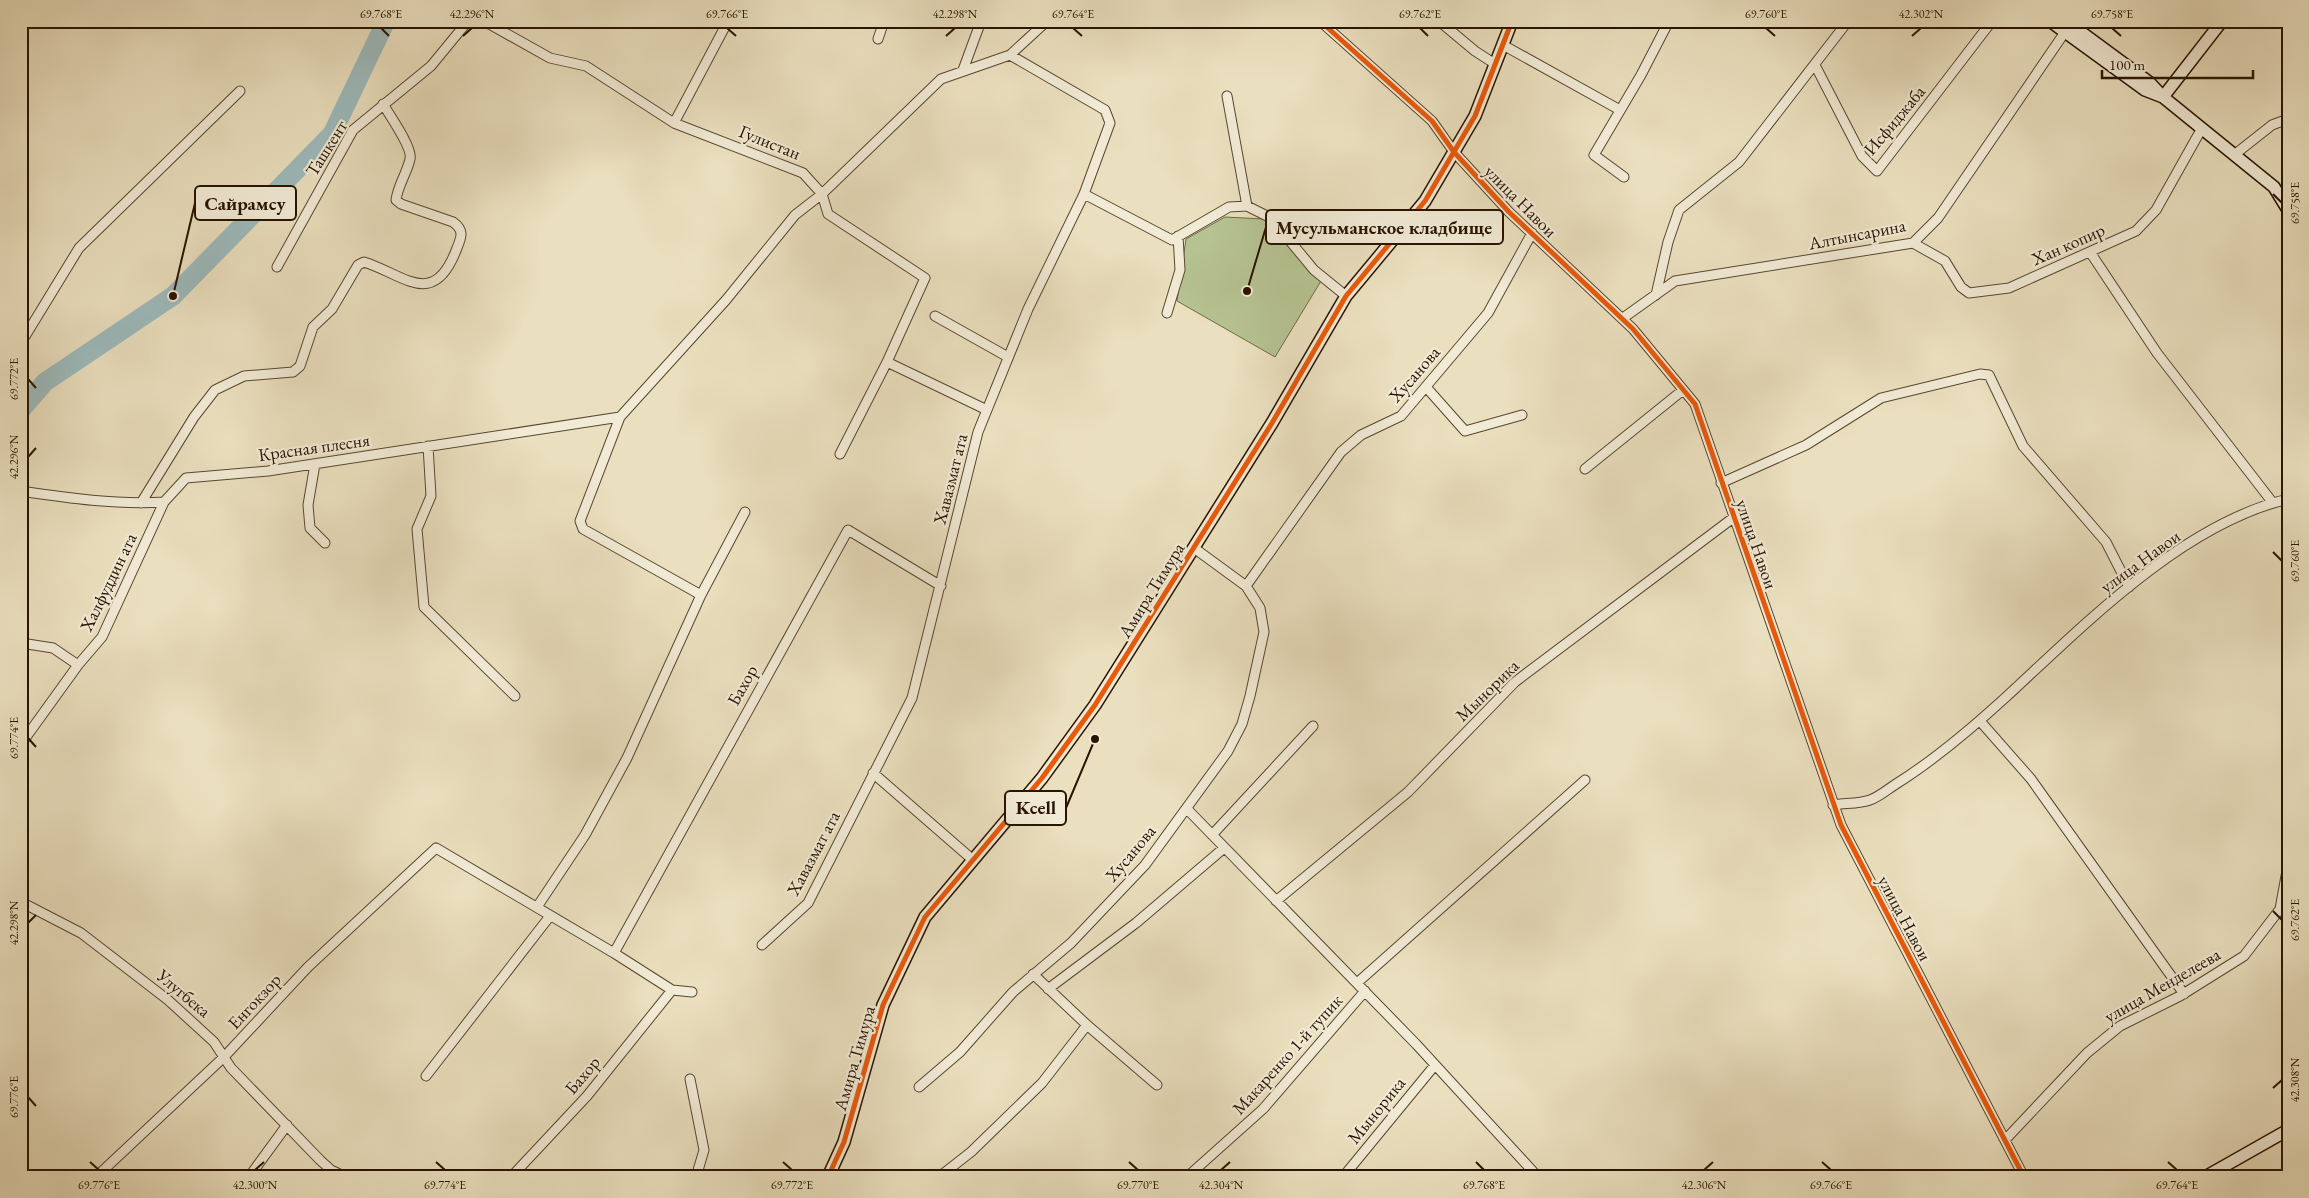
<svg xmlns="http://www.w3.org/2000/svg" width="2309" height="1198" viewBox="0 0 2309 1198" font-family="'EB Garamond',serif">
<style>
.green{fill:#b6c291;stroke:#6f6b48}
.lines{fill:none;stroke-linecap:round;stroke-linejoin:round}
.river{stroke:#9dbabc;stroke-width:19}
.street-casing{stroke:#584730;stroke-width:11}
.secondary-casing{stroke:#281400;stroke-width:14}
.street{stroke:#f1ead5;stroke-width:9}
.secondary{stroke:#f1ead5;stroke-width:11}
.cycleway-casing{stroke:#f1ead5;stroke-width:8}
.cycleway{stroke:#e8590c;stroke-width:5}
.ticks{fill:none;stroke:#281400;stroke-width:2}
.labels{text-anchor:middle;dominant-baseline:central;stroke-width:4.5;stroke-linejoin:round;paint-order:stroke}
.street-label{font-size:18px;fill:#281400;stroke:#f1ead5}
.leader{fill:none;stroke:#281400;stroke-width:2}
.callout-dot{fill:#281400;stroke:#f1ead5;stroke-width:2}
.callout{fill:#f1ead5;stroke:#281400;stroke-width:2}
.callout-label{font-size:19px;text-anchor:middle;font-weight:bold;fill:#281400}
.neatline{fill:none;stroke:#281400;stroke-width:2}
.ticks-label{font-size:12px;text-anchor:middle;fill:#281400}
</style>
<rect width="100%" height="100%" fill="#eadfbe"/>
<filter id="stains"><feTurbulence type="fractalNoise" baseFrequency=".004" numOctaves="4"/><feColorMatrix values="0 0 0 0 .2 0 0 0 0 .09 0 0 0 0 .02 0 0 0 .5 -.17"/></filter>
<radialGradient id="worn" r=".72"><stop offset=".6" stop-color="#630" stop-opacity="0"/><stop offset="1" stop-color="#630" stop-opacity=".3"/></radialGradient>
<!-- green -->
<path class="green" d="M1225 217 1264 219 1321 281 1275 357 1177 301 1186 239Z"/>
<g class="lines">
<!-- river -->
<path class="river" d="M21 410 45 382 173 296 332 134 386 21"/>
<defs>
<path id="street" d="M484 21 550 58 586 66 674 123 803 173 822 194 828 214 925 278 887 362 840 454
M1320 21 1432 121 1454 152 1509 212 1633 329 1695 404 1841 825 2024 1177
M1439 21 1475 51 1495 64
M878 39 884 21
M1503 45 1620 110
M1815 65 1862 156 1877 171 1992 21
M963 70 981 21
M1227 96 1247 206
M674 123 728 21
M2234 155 2272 125 2288 119
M1624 177 1594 155 1641 75 1669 21
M2277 193 2288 192
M1084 194 1172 240 1229 207 1247 206 1271 218 1314 270 1346 296
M1913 243 1945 261 1961 287 1969 293 2009 288 2136 231 2156 210 2202 128
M2090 252 2157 353 2273 503
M277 267 353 130 431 66 468 21
M1656 295 1668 242 1679 210 1739 162 1848 21
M1167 313 1180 270 1178 236
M935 316 1008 357
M1623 318 1675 281 1913 243 1938 218 2065 32
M21 343 79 248 240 91
M887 362 987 410
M1426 387 1465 431 1522 415
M428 446 431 496 417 529 424 607 515 696
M315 464 308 505 310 528 325 543
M1585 469 1683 390
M1721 483 1806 445 1881 398 1980 374 1989 375 2023 446 2106 542 2129 587
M21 491C68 498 116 505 164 502L186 478 268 471 620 417
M141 503 194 417 215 390 244 376 293 372 300 366 313 327 332 309 358 265 364 262C405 275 434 310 457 248 462 236 464 230 453 222L401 204 396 200C398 185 407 173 410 159 413 148 390 116 383 104
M1246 586 1341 452 1361 435 1401 416 1488 313 1532 233
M701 595 583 529 580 521 620 417 726 300 795 215 822 194 941 79 1010 55 1047 21
M21 643 53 648 78 665
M1980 721 2031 779 2184 994
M21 744 78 665 102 637 164 502
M873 773 973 860
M1833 805C1845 803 1859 804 1870 800 1879 797 1888 789 1896 784 1936 759 1971 729 2006 697 2083 626 2182 524 2288 499
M1187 809 1416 1044 1538 1177
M1212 835 1313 726
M1276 901 1408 792 1515 682 1733 518
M21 902 81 933 168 1000 214 1042 231 1068 320 1160 331 1170 346 1177
M537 907 585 835 627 758 701 595 745 512
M762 945 808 903 912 698 978 432 1028 309 1084 194 1110 123 1105 110 1010 55
M614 953 848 530 941 586
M1033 974 1087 1025 1157 1085
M1357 983 1585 780
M1048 989 1136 923 1224 848
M426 1076 550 916
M690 1079 704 1150 696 1177
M919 1087 960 1052 1013 992 1071 943 1145 865 1228 751 1242 724 1250 696 1264 632 1260 608 1246 586 1194 548
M2005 1140 2087 1053 2120 1026 2180 996 2244 956 2280 909 2288 865
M513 1175 587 1096 672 990
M96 1177 224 1057 308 967 436 848 614 953 672 990 692 992
M249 1177 287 1125
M939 1177 971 1152 1042 1083 1087 1025
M1187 1177 1263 1109 1365 991
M1343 1177 1435 1065"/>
<path id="secondary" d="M2050 21 2145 90 2163 97 2150 83 2066 21
M2222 21 2163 97 2274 187 2288 210
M828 1177 844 1142 883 1005 925 917 1042 778 1095 705 1272 423 1346 296 1425 201 1475 116 1512 21
M2205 1177 2288 1130"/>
</defs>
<!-- street casing -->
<use href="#street" class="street-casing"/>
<!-- secondary casing -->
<use href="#secondary" class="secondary-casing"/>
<!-- street -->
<use href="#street" class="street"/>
<!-- secondary -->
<use href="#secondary" class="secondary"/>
<defs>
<path id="cycleway" d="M1320 21 1432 121 1454 152 1509 212 1633 329 1695 404 1841 825 2024 1177
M828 1177 844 1142 883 1005 925 917 1042 778 1095 705 1272 423 1346 296 1425 201 1475 116 1512 21"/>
</defs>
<!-- cycleway casing -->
<use href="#cycleway" class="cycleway-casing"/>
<!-- cycleway -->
<use href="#cycleway" class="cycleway"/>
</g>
<!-- ticks -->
<path class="ticks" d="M381 28 389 36M727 28 736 36M1073 28 1082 36M1420 28 1428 36M1766 28 1775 36M2112 28 2121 36M463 36 472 28M946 36 955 28M1912 36 1921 28M2273 194 2282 203M28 379 36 388M28 457 36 448M2273 552 2282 561M28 738 36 747M2273 911 2282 920M28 923 36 915M2273 1088 2282 1080M28 1097 36 1106M90 1162 99 1170M436 1162 445 1170M783 1162 792 1170M1129 1162 1138 1170M1476 1162 1484 1170M1822 1162 1831 1170M2168 1162 2177 1170M255 1170 264 1162M1221 1170 1230 1162M1704 1170 1713 1162"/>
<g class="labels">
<!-- street labels -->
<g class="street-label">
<text transform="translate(1894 120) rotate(-50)">Исфиджаба</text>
<text transform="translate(770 142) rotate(22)">Гулистан</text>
<text transform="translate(326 148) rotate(-58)">Ташкент</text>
<text transform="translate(1521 201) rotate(45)">улица Навои</text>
<text transform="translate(1857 234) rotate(-11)">Алтынсарина</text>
<text transform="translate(2068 244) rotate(-24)">Хан копир</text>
<text transform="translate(1414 374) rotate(-49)">Хусанова</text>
<text transform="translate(314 447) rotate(-8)">Красная плесня</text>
<text transform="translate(950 479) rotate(-76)">Хавазмат ата</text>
<text transform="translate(1757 544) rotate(71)">улица Навои</text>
<text transform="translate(2140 561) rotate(-36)">улица Навои</text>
<text transform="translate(108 582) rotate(-64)">Халфуддин ата</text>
<text transform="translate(1151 590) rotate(-58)">Амира Тимура</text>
<text transform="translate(742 685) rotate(-61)">Бахор</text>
<text transform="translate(1487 690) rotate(-44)">Мынорика</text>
<text transform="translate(813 853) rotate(-62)">Хавазмат ата</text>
<text transform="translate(1130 853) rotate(-50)">Хусанова</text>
<text transform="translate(1905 918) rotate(62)">улица Навои</text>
<text transform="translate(2162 985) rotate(-30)">улица Менделеева</text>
<text transform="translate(184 993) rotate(40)">Улугбека</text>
<text transform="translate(254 1001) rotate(-47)">Енгокзор</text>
<text transform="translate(1287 1054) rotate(-48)">Макаренко 1-й тупик</text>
<text transform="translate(854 1058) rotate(-74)">Амира Тимура</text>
<text transform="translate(582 1075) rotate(-50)">Бахор</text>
<text transform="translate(1376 1110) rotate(-51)">Мынорика</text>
</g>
</g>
<!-- callouts -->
<path class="leader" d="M173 296L195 203M1247 291L1266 227M1095 739L1066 808"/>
<g class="callout-dot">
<circle cx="173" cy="296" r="5"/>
<circle cx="1247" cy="291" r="5"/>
<circle cx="1095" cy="739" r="5"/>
</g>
<g class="callout">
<rect x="195" y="186" width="101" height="34" rx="5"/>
<rect x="1266" y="210" width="237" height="34" rx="5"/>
<rect x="1005" y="791" width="61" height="34" rx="5"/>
</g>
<g class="callout-label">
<text x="245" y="210">Сайрамсу</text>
<text x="1384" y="234">Мусульманское кладбище</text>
<text x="1036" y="814">Kcell</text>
</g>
<!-- margin -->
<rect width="2309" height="1198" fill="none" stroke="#eadfbe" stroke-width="55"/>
<!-- scale -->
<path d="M2102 70v8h151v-8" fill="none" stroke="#281400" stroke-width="2.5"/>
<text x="2109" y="70" font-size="15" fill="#281400" stroke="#f1ead5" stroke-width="4" paint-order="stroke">100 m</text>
<rect x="28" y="28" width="2254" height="1142" class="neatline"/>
<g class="ticks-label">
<text x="381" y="18">69.768°E</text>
<text x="472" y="18">42.296°N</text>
<text x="727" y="18">69.766°E</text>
<text x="955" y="18">42.298°N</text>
<text x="1073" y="18">69.764°E</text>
<text x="1420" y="18">69.762°E</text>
<text x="1766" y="18">69.760°E</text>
<text x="1921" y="18">42.302°N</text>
<text x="2112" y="18">69.758°E</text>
<text transform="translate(2295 203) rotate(-90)" y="4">69.758°E</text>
<text transform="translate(14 379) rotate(-90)" y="4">69.772°E</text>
<text transform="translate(14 457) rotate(-90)" y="4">42.296°N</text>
<text transform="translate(2295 561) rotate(-90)" y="4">69.760°E</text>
<text transform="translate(14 738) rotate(-90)" y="4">69.774°E</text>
<text transform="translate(2295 920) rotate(-90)" y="4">69.762°E</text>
<text transform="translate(14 923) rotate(-90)" y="4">42.298°N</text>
<text transform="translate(2295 1080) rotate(-90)" y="4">42.308°N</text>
<text transform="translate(14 1097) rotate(-90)" y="4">69.776°E</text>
<text x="99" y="1189">69.776°E</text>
<text x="255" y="1189">42.300°N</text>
<text x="445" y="1189">69.774°E</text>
<text x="792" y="1189">69.772°E</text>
<text x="1138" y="1189">69.770°E</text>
<text x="1221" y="1189">42.304°N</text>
<text x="1484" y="1189">69.768°E</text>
<text x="1704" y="1189">42.306°N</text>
<text x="1831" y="1189">69.766°E</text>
<text x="2177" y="1189">69.764°E</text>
</g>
<rect width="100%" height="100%" filter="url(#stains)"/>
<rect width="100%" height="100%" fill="url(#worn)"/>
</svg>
